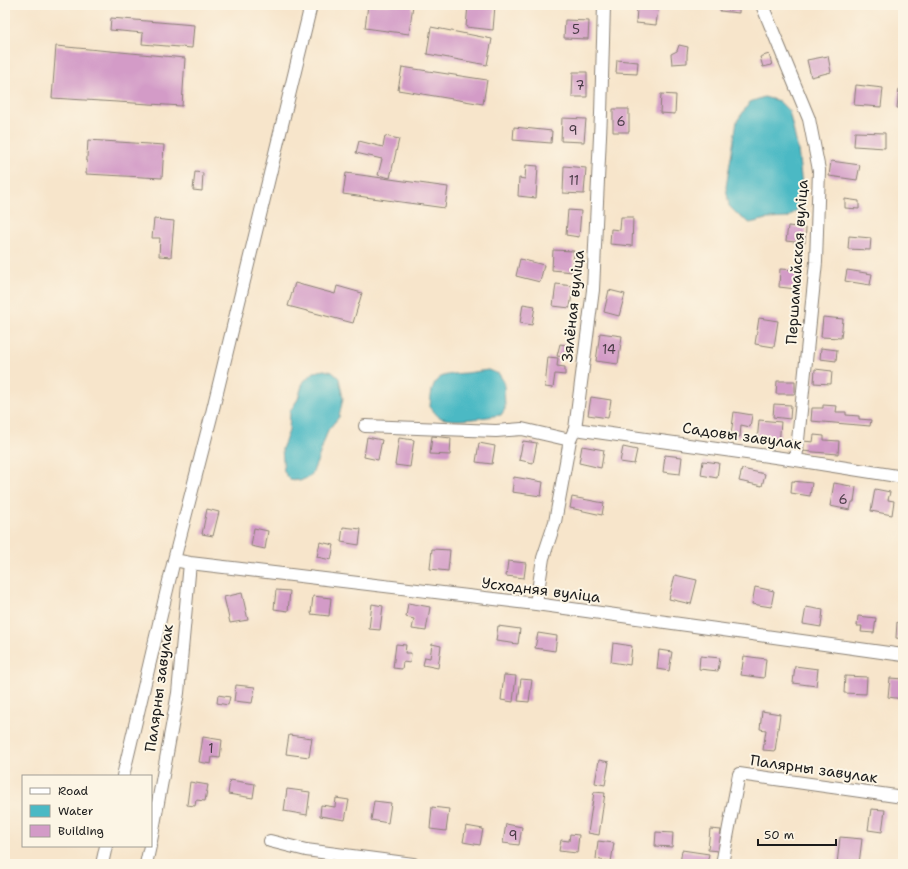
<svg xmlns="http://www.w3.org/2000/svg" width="908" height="869" viewBox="0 0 908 869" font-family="'Shantell Sans',sans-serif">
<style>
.water{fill:#4bb9c4;stroke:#346a70}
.building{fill:#d39bc7}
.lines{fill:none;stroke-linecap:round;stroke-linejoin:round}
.minor-casing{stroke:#8a8074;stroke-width:14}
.minor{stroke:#fff;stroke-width:12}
.labels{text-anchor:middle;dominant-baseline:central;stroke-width:4;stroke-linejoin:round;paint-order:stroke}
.number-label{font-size:13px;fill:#4a3c47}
.street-label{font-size:15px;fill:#1c1c1c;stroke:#fcf5e5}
</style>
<rect width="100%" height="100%" fill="#fcf5e5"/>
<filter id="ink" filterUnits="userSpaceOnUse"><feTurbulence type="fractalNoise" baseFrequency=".025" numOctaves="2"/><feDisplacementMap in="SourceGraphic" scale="8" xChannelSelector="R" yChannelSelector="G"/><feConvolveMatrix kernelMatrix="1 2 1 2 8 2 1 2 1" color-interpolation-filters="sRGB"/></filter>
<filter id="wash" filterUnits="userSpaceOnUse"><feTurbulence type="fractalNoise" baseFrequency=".012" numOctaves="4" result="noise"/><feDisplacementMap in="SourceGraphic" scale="16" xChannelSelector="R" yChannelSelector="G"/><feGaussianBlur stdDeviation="0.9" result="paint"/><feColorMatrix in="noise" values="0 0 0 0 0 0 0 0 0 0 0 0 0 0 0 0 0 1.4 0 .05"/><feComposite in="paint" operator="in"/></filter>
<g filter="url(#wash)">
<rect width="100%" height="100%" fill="#f7e5cb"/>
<!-- water -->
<path class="water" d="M764 97 779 101 789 111 798 150 803 195 801 206 788 218 767 219 750 223 739 216 729 206 726 187 737 121 750 102Z
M324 370 332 372 339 378 343 398 339 417 328 430 317 462 311 476 300 481 290 479 284 472 282 449 289 431 290 411 298 399 303 382 314 372Z
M488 370 499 374 504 382 505 409 501 415C485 417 453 424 439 417 436 415 433 410 430 407 432 376 437 375 466 373 474 372 481 371 488 370Z"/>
<g id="blocks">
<!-- building -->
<path class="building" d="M368 5H413L409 34 365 28Z
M468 5H495L493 30 466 27Z
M721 5H739V13L720 11Z
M637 8 658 10 656 25 636 23Z
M111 18 194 25 192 48 142 44 143 33 110 30Z
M565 20 589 21 588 39 564 38Z
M431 27 492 39 487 65 427 54Z
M679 45 688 47 687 54V63L672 64 671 54 677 51Z
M56 46 185 58 182 106 52 98Z
M769 54 772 65 763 67 760 57Z
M828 56 831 72 811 77 807 60Z
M617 60 638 62 637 74 616 73Z
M402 67 487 80 483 104 398 90Z
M573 72H587V97H572Z
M856 85 883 88 881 107 854 105Z
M899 89H903V108H897Z
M661 94 676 95 675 114 660 113Z
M613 109H629V132H613Z
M562 118 586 119 584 142 561 141Z
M514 127 552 131 551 143 513 140Z
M855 132 885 133V148L854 146Z
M385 136 399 139 390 178 378 175 382 159 356 153 359 141 383 147Z
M88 140 164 145 162 178 86 174Z
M831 161 860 165 857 180 829 176Z
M526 165 538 166 536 198 518 196 519 178 525 179Z
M564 166 586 168 584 194 563 193Z
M195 172 203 173 202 191 193 190Z
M346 173 448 187 445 208 343 194Z
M845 199 859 201V209L845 208Z
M568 210 581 211 579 237 566 235Z
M621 217H633L632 246 610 244 611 229 620 230Z
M154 219 174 221 171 257 159 256 160 238H152Z
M788 226 806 228 805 243 786 241Z
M849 236 871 238 870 250 848 249Z
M553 250 574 251 573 272 552 270Z
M520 259 544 265 540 282 516 276Z
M780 269 798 270 796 289 779 287Z
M847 270 872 274 870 285 845 281Z
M295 283 335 294 337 286 362 293 353 323 288 306Z
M556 284 573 286 570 308 553 306Z
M609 290 625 294 619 316 604 312Z
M523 304 535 306 532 325 520 323Z
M823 317 843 319 841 338 821 337Z
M759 318 778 321 774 347 755 344Z
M600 333 622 336 618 364 596 361Z
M560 344 572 346 569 358 557 356Z
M821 348 837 350 836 361 820 359Z
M548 357 558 358 557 366 565 367V375L555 374 553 388 545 387Z
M815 369 832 371 831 384 814 383Z
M777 381H795V394H776Z
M591 397 611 400 608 418 588 415Z
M774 404 791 405 790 419 773 417Z
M823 405 837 406 836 412H846V415L859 416V419L871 420 870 426 811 421 812 408H823Z
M734 412 752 415 750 427 741 425 740 437 731 435Z
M759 420 781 422 779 444 757 442Z
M814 435 824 436V440L839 441 838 454 802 451 803 441 813 442Z
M432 436 451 438 450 455 430 454Z
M367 437 382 440 378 460 364 457Z
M399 438 414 440 410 467 395 465Z
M523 441 537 443 533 463 519 460Z
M479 443 495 446 492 464 476 462Z
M582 446 604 450 601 468 579 463Z
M623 447 637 450 634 464 620 462Z
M665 455 682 457 680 474 663 472Z
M703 461 719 463 717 478 701 475Z
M742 469 765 474 762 486 739 481Z
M514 477 543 482 541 496 512 492Z
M792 481 812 483 810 496 791 493Z
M834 483 856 487 854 502H852L850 510 830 506Z
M875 489 890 492 888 500 894 501 892 515 871 511Z
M572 497 604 503 602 515 570 508Z
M207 509 219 512 213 536 202 534Z
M343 527 361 529 359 545 341 542Z
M254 528 268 531 265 549 251 546Z
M320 542 334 545 331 560 317 557Z
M432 549 450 550 448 571 430 569Z
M508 561 526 563 524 578 506 576Z
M675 575 697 580 691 604 669 599Z
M755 587 774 591 771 607 752 604Z
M276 590 290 591 288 611 274 609Z
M242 593 248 620 230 623 224 597Z
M313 596 331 598 329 616 311 614Z
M408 603 430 607 426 631 412 629 414 619 406 617Z
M372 604 383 606 380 630 369 629Z
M806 607 823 610 821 627 803 624Z
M858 616 876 618 874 633 861 632 862 626H857Z
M897 622 903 623V639L896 638Z
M498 626 520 629 518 644 496 641Z
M538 633 557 636 555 651 535 648Z
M613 643 632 646 630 665 611 662Z
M396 644 406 645 405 653H411L410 663 403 662 402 669 393 668Z
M432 644 441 646 438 668 423 665 425 657 430 658Z
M659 650 672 652 669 671 657 669Z
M700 656 720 658 718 671 699 669Z
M744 656 766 659 764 678 741 675Z
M795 666 818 669 816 686 793 683Z
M504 675 516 676 513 702 501 700Z
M845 676 867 677 866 694 844 693Z
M890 678 903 679V699L888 697Z
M521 679 532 680 529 702 518 701Z
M236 685 255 687 252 703 234 701Z
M218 695 230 697 228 705 217 703Z
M762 711 780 714 775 751 763 750 766 730 760 729Z
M289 735 312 738 309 757 286 754Z
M203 737 222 740 220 758 212 757 211 764 199 762Z
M599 760 609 762 605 785 595 783Z
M230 780 255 784 253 798 228 794Z
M190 782 208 785 205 801 196 800 195 806 187 805Z
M287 789 310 792 307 815 284 811Z
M594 792 605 793 599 835 588 833Z
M336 798 349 800 345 820 320 816 321 805 335 807Z
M374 801 391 803 388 823 371 820Z
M432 807 449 809 446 831 430 829Z
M871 809 885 810 882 832 868 830Z
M506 824 522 827 519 845 503 843Z
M466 826 483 829 480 845 463 842Z
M710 829 721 830 719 851 708 850Z
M656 832 673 833 672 847 655 846Z
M570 834 579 835 577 853 559 851 561 840 569 841Z
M840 837 862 839 859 864H837Z
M598 841 614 843 611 862 596 859Z
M682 850 709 854 707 864H680Z"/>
</g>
</g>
<g filter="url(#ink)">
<use href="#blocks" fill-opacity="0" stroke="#8a8074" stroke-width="1"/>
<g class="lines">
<defs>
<path id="minor" d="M762 5 809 119 819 170 816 262 796 460
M365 426 496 431 522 429 570 440
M575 429 796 460 903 477
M174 560 190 563 536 604 903 655
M536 604 543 558 555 522 570 440 575 429 593 290 601 114 604 5
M123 776 174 560 212 413 311 5
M151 841 178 693 190 563
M270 841 306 850 413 864
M102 864 106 846
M146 864 150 846
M722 864 739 774 903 797"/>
</defs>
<!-- minor casing -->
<use href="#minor" class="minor-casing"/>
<!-- minor -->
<use href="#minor" class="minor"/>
</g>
</g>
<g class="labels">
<!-- number labels -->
<g class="number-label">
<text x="576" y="29">5</text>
<text x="580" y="85">7</text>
<text x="621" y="121">6</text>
<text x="573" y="130">9</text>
<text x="574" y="180">11</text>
<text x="609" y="349">14</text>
<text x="843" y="499">6</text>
<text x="211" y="748">1</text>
<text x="513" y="835">9</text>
</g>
<!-- street labels -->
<g class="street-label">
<text transform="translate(797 262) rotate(-86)">Першамайская вуліца</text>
<text transform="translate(573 306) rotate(-84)">Зялёная вуліца</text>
<text transform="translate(742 436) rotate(8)">Садовы завулак</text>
<text transform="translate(541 590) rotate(7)">Усходняя вуліца</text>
<text transform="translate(159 688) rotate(-82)">Палярны завулак</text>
<text transform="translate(814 769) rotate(8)">Палярны завулак</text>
</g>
</g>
<!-- margin -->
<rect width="908" height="869" fill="none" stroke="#fcf5e5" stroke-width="20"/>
<!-- legend -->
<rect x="22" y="775" width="130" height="72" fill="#fcf5e5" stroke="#a29e95"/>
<rect x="30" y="788" width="20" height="6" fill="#ffffff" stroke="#a29e95"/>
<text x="58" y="795" font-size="12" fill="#1c1c1c">Road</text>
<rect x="30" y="805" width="20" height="12" fill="#4bb9c4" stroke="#a29e95"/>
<text x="58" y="815" font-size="12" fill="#1c1c1c">Water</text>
<rect x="30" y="825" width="20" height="12" fill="#d39bc7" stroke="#a29e95"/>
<text x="58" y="835" font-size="12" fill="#1c1c1c">Building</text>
<!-- scale -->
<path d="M758 839v6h78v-6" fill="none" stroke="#1c1c1c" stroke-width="2"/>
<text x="764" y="839" font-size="12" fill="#1c1c1c" stroke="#fcf5e5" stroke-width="3" paint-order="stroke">50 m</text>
</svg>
